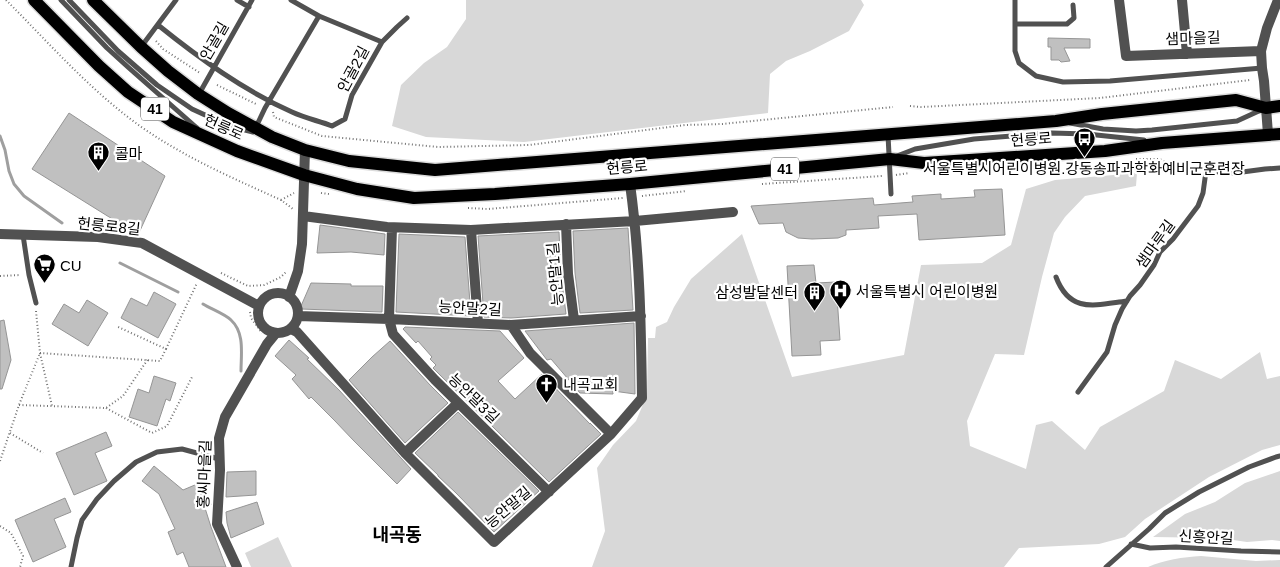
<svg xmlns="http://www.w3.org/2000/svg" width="1280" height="567" viewBox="0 0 1280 567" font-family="Arial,'Noto Sans KR',sans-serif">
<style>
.green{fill:#d8d8d8}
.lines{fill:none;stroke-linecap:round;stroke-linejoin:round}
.stream{stroke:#9f9f9f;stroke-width:3}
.building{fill:#c0c0c0;stroke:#959595}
.primary-casing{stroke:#dbdbdb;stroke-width:15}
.path{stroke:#737373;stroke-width:2;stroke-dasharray:1 2.5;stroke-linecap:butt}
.service{stroke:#515151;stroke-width:5}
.minor{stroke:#515151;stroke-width:10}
.primary{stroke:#000;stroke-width:12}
.labels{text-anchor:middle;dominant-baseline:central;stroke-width:4.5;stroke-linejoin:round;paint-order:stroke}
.shield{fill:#fff;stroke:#4c4c4c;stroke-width:1}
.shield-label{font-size:14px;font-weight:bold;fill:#000}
.street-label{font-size:15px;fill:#000;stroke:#fff}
.poi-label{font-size:15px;fill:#000;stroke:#fff;text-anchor:start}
.quarter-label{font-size:18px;font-weight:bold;fill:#000;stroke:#fff}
</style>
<rect width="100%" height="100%" fill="#fff"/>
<!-- green -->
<path class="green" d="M466 0H861L864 5 849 31 810 51 786 61 770 74 768 113 524 142 426 137 392 126 401 85 424 63 447 47 466 19Z
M1137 173 1136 186 1085 196 1065 217 1054 233 1042 277 1024 355 995 354 967 421 970 446 1026 469 1036 425 1052 421 1085 450 1100 427 1164 391 1175 360 1221 379 1260 352 1267 379 1280 376V445L1262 450 1209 477 1145 519 1125 537 1099 544 1019 548 1004 567H592L605 531 597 468 613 445 636 421 647 395 648 338H655L656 327 667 322 674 307 691 279 742 234 792 377 904 355 921 265 982 263 1011 245 1026 189 1055 180Z
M1280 471V541L1272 540 1247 542 1219 538 1153 537 1185 514 1215 502 1245 483Z
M278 537 292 567H251L245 553Z
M1201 556 1256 561 1280 560V567H1148C1164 560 1183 557 1201 556Z"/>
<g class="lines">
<!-- stream -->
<path class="stream" d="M0 136 5 150 9 171 14 184 24 196 62 223
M120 263 178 292
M203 304C211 309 225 314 231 320 245 333 241 354 241 371"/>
</g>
<!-- building -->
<path class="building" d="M1048 38 1090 39V48H1064L1070 61 1061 62 1059 60H1051V47H1048Z
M69 113 165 176 138 235 32 169Z
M1002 189 1005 235 919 240 917 214 878 216 879 228 846 230V235L838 238 812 239 798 238 786 232 783 223 759 224 751 206 873 198 874 205 913 202 912 196 941 194V199L975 197 974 190Z
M320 225 385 234 384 255 351 252 317 253Z
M628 228 633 310 580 313 575 273 573 231Z
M559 232 561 274 566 314 511 318 484 317 478 236Z
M399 234 465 237 471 316 396 312Z
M814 265 816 283 836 282 840 340 820 341 821 355 792 356 787 266Z
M311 283 351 284V286H383L382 312 301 309V306Z
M154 292 176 304 158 338 121 318 131 298 147 306Z
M87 300 108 313 88 346 52 324 64 304 79 313Z
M4 320 11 360 2 389H0V321Z
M634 323 635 394 613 391V394L580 393 551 359 547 360 525 331Z
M405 327 500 331 524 358 498 381 515 399 542 374 590 424V423L601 434 549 482 440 375 433 368 436 365 430 359 432 357 418 341 416 343 403 329Z
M289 340 309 358 307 359 339 390 411 469 397 484 354 441 335 421 311 397 309 399 292 379 296 375 275 356Z
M390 341 430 385 448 403 405 443 349 380 372 357Z
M154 376 176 383 170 401 166 399 157 426 129 417 138 389 149 393Z
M458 412 539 491 494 532 456 493 438 476V475L415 453Z
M106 432 112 446 95 453 107 481 74 495 56 453Z
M154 466 183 490 202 482 211 504V505L205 508 211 527 226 567H189L183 552 177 555 168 532 175 529 159 494 142 481Z
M256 471V495L226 497 227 472Z
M65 498 71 512 54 519 66 547 33 562 15 520Z
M257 502 264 524 231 538 227 523 226 512Z"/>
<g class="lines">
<defs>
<path id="primary" d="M34 0 99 66 128 92 173 122 237 151 304 175 357 189 414 198 495 194 630 184 890 159 924 163 1105 151 1162 143 1280 134
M93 0 141 47 168 71 198 94 228 113 272 137 305 150 349 161 435 170 1056 121 1102 114 1236 100 1266 108 1280 106"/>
</defs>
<!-- primary casing -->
<use href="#primary" class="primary-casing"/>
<!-- path -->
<path class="path" d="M6 0C44 38 81 80 124 114 172 152 226 175 281 200L293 209
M156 41 163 49 200 73
M217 85 256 104
M910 106 921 107 1100 98 1250 80
M273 112 274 117 322 136 438 147 529 145 685 125 722 124 893 107
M1136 159H1160L1168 164 1199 169
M896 175 909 173
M762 184 882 176
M321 193 329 194
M642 196 687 191
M281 200 294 193
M468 208 488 209 623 198
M221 273 248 286 264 285 281 277 287 271
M0 276 21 275
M36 311 40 353 160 361 166 349 116 326
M250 312 251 318 262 333
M166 349 197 283
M19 405 106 408 123 396 148 359
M106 408 152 433 167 426 192 377
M10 433 43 453
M0 461 19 405 40 353 52 406
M0 526 11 533 23 556 20 567"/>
<!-- service -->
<path class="service" d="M61 0 107 48 129 68 197 128
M69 0 118 51 157 85 192 109 229 126 253 132
M237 0 249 7
M291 0 319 16 382 42
M1015 0V51L1019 63 1036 76 1063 82 1110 81 1262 68
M1015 24H1067L1074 18 1073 5
M158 25C199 58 243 90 292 112 305 118 319 121 332 126L345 119 352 95 382 42 397 27 407 18
M141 47 176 0
M199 94 252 0
M1070 123 1103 129 1136 131 1152 130 1237 121 1261 110
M256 127 265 108 319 16
M888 135 891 194
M897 156 915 149 974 139 1052 133 1087 134 1144 140
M23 235 29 275 36 303
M1056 277C1070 314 1095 305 1127 301
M1078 392 1107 352 1115 325 1122 309 1130 296 1140 285 1154 265 1160 252 1173 239 1198 206 1203 193 1206 171 1235 173 1265 169 1280 168
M1131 544 1150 548 1176 547 1241 551 1280 552
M71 567 77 538 82 520 97 499 114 481 136 462 157 452 182 449 219 459
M1106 567 1149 529 1165 513 1199 492 1249 467 1276 457 1280 456"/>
<!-- minor -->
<path class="minor" d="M1119 0 1126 56 1261 51
M1182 0 1187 54
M1268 134 1264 81 1262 68 1261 51 1267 28 1278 0
M303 216 387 227 471 230 635 221 733 212
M566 224 568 274 574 320
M392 228 389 319 393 334 435 380 549 492
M471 230 478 323
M0 234 98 237 142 243 259 306
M258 313a20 20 0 1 1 40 0a20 20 0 1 1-40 0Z
M289 297 298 271 302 244 305 150
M298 316 389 319 511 325 641 316
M511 325 530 353 611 434
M291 329 297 332 405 453 494 542 611 434 642 398C641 325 640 256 630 184
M405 453 458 403
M237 567 217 524 220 470 219 438 225 417 267 344 276 333"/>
<!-- primary -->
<use href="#primary" class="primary"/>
</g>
<!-- icons -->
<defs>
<symbol id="bus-pin" viewBox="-11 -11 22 30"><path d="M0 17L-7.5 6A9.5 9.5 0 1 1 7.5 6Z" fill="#000" stroke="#fff"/><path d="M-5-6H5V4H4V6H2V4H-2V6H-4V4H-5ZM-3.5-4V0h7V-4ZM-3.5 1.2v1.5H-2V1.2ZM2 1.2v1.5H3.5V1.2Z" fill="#fff"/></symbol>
<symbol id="building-pin" viewBox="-11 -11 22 30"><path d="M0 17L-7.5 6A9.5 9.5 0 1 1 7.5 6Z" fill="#000" stroke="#fff"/><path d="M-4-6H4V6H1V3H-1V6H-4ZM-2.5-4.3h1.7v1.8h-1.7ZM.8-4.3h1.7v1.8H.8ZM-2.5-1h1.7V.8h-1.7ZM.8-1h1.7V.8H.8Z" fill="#fff"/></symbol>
<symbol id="supermarket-pin" viewBox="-11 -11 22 30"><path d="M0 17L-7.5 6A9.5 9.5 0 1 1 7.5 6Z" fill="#000" stroke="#fff"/><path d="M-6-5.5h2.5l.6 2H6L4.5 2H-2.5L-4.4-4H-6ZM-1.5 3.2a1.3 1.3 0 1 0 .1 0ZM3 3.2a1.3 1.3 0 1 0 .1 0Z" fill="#fff"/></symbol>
<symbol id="hospital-pin" viewBox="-11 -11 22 30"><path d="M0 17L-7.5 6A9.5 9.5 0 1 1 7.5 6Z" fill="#000" stroke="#fff"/><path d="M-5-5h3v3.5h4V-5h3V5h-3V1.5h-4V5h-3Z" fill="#fff"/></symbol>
<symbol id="church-pin" viewBox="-11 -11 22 30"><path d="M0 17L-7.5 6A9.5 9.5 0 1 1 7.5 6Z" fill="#000" stroke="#fff"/><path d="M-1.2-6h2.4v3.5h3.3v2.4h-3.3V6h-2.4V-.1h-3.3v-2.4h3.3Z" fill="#fff"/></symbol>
</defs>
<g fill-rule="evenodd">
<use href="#bus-pin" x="1072" y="126" width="25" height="34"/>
<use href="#building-pin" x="86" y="140" width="25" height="34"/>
<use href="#supermarket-pin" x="32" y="252" width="25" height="34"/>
<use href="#hospital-pin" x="828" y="278" width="25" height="34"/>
<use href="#building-pin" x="802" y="280" width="25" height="34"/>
<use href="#church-pin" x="534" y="372" width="25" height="34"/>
</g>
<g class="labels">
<!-- shield labels -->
<g class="shield">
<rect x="141" y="97.5" width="28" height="23" rx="4"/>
<rect x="771" y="157.5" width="28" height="23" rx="4"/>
</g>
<g class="shield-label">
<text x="155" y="109">41</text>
<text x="785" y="169">41</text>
</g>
<!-- street labels -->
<g class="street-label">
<text transform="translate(1193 38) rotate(-2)">샘마을길</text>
<text transform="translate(214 41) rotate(-60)">안골길</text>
<text transform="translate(353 69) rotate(-62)">안골2길</text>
<text transform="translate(224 127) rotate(24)">헌릉로</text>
<text transform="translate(1031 139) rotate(-4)">헌릉로</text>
<text transform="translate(627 167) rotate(-5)">헌릉로</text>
<text transform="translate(109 226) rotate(6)">헌릉로8길</text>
<text transform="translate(1155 244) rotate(-54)">샘마루길</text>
<text transform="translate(555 274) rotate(-95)">능안말1길</text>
<text transform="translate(470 308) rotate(3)">능안말2길</text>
<text transform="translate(474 398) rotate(44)">능안말3길</text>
<text transform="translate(204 474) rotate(-88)">홍씨마을길</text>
<text transform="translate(508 507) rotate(-40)">능안말길</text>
<text transform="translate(1206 537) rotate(3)">신흥안길</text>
</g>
<!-- poi labels -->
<g class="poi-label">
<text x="115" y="153">콜마</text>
<text x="1084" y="168" text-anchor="middle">서울특별시어린이병원.강동송파과학화예비군훈련장</text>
<text x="60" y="265">CU</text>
<text x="856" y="291">서울특별시 어린이병원</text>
<text x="798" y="292" text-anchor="end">삼성발달센터</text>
<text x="563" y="384">내곡교회</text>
</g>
<!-- quarter labels -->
<g class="quarter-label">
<text x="397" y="535">내곡동</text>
</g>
</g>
</svg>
